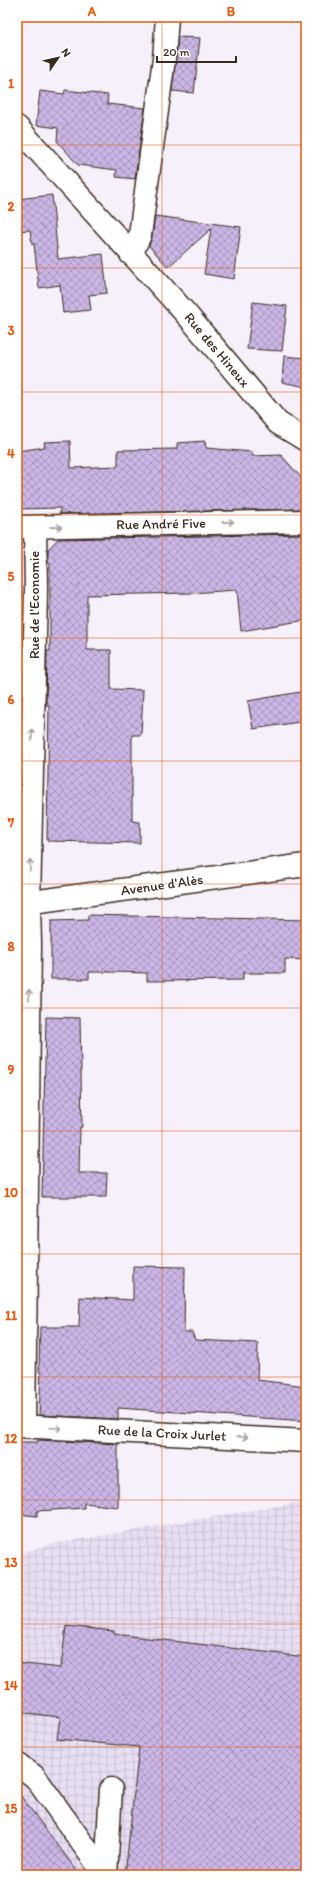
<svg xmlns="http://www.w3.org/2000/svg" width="323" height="1892" viewBox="0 0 323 1892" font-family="Itim,sans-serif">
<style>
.industrial{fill:url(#industrial-grid)}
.building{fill:url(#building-cross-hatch);stroke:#3b2a1e}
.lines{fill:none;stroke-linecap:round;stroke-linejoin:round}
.minor-casing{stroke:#3b2a1e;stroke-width:25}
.minor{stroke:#fff;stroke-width:22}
.oneway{stroke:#a79f9a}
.grid{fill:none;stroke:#e8590c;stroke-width:1;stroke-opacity:0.55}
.labels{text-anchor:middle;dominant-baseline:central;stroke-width:3;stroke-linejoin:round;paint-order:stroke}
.street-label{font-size:14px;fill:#3b2a1e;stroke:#fff}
.neatline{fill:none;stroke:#e8590c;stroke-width:1.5}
.grid-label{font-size:13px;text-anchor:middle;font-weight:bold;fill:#e8590c}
</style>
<defs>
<pattern id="industrial-grid" width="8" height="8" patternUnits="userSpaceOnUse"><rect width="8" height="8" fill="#e8dff4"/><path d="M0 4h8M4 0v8" fill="none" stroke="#c8c0d1"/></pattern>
<pattern id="building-cross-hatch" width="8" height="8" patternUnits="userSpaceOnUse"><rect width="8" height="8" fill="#cbb6e6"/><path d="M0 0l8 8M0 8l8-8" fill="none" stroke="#a694ba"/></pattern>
</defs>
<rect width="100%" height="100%" fill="#f5f0fa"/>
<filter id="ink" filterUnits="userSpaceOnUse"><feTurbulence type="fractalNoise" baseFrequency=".025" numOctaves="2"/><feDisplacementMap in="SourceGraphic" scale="8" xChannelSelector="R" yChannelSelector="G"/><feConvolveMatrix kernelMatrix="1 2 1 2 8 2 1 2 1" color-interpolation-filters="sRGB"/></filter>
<g filter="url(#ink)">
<!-- industrial -->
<path class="industrial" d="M294 1503H306V1875H17V1554L53 1544Z"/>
<!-- building -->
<path class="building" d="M178 37 200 38 194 93 172 91Z
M65 90 108 95 107 104 145 108 135 179 116 177 117 170 78 165 57 141 58 128 36 125 40 91 64 94Z
M52 195 58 259 103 254 107 293 89 295 91 310 63 313 60 285 39 288 34 244H32L30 230 17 231V199Z
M155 216 241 227 234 279 204 274 211 229 168 267 149 246 152 237Z
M253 302 287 306 282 351 247 349Z
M284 356 306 358V387L282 382Z
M70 441 71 468 118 466V450L177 449V443L205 441 206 448 252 452V456L281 455 306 483V509L60 514V508L17 509V451L45 447 44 442Z
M306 534V620L241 631 237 590 191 593 87 595V650H111V689L143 690 141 735H132V821L140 822V843L47 841 49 705H46L47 651H50V563H48V549L58 539Z
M17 653H22L21 706 17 707Z
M306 691V721L253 729 248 701Z
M88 915 306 920V960L285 959V973H243V980L147 981V973L109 972H89V979H51V921L88 920Z
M46 1017 80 1018 82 1127H80L79 1173H107L106 1197H42Z
M133 1266 185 1267 184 1332H192L195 1340 258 1343 257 1380 306 1386V1421L118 1408V1419L39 1415 41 1372H39L40 1327H79L80 1297 133 1300Z
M38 1440 118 1444V1507L84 1503V1508L37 1511V1516L17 1514V1442H38Z
M66 1626 114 1631V1634L306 1657V1875H125L139 1747 57 1739 60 1717 17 1712V1663L61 1668Z
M17 1791 80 1875H17Z"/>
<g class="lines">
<defs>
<path id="minor" d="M17 127 188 316 278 423 306 440
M131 254 140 235 164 59 167 17
M17 527 306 521
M17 904 306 865
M17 1426 306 1441
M24 1426 30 945 29 903 36 590 35 528
M17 1764 35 1777 105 1875
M106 1875 111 1789"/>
</defs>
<!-- minor casing -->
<use href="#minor" class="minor-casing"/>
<!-- minor -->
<use href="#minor" class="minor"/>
</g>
<!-- one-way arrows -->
<defs><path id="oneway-shaft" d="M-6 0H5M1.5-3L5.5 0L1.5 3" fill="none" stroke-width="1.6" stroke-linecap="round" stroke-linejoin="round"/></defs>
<g class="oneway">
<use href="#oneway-shaft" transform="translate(228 522) rotate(-1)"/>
<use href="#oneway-shaft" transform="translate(56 527) rotate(-1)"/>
<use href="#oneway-shaft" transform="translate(32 735) rotate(-89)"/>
<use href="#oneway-shaft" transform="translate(30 865) rotate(-89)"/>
<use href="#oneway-shaft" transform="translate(29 995) rotate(-89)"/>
<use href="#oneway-shaft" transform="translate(56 1428) rotate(3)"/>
<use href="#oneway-shaft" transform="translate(242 1437) rotate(3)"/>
</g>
</g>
<!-- grid -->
<path class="grid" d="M162 17V1875M17 145H306M17 268H306M17 392H306M17 515H306M17 638H306M17 761H306M17 884H306M17 1008H306M17 1131H306M17 1254H306M17 1377H306M17 1500H306M17 1624H306M17 1747H306"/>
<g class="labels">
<!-- street labels -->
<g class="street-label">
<text transform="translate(217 350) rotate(50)">Rue des Hineux</text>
<text transform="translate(161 524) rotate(-1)">Rue André Five</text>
<text transform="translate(34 605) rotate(-90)">Rue de l'Economie</text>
<text transform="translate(162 885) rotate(-8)">Avenue d'Alès</text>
<text transform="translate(162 1433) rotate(3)">Rue de la Croix Jurlet</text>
</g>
</g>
<!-- margin -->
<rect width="323" height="1892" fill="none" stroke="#fff" stroke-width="44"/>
<!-- north arrow -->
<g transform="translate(58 58) rotate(56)" stroke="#ffffff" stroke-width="3" paint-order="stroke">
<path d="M0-3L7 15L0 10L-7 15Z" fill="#3b2a1e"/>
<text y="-6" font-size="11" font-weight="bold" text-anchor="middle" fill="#3b2a1e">N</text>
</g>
<!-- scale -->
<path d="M157 56v6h79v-6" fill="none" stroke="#3b2a1e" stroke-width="2"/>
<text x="163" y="56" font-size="12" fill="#3b2a1e" stroke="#ffffff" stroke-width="3" paint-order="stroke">20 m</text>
<rect x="22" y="22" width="279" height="1848" class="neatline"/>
<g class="grid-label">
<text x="92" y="16">A</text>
<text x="231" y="16">B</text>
<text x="11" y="88">1</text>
<text x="11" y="211">2</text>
<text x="11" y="335">3</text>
<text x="11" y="458">4</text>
<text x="11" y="581">5</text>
<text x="11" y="704">6</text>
<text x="11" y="827">7</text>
<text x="11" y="951">8</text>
<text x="11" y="1074">9</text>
<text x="11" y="1197">10</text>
<text x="11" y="1320">11</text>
<text x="11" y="1443">12</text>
<text x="11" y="1567">13</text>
<text x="11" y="1690">14</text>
<text x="11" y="1813">15</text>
</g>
</svg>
